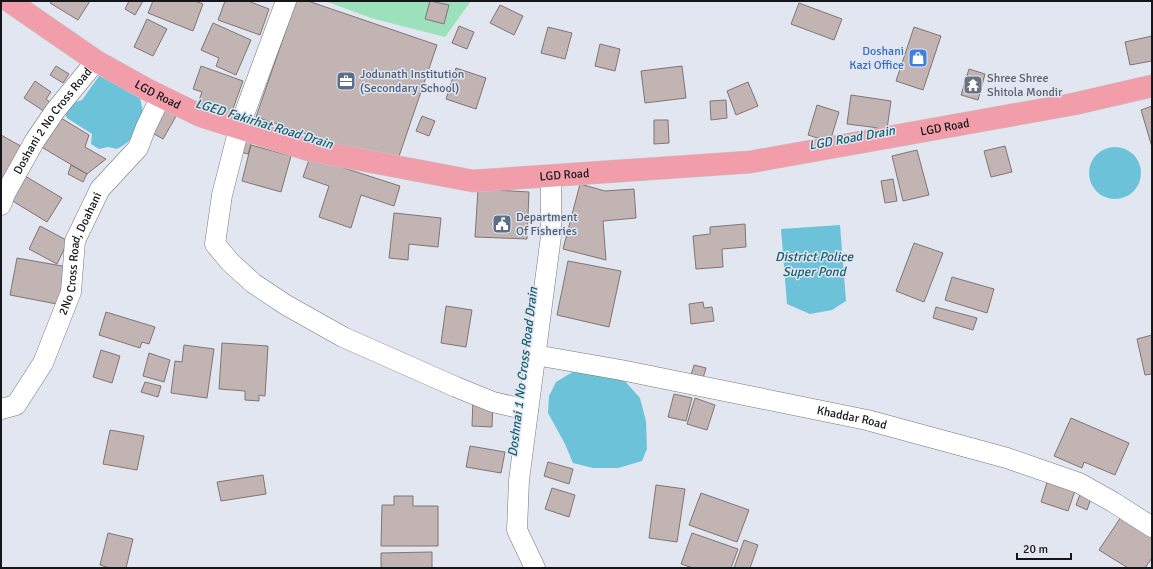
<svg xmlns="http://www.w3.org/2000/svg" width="1153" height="569" viewBox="0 0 1153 569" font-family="Signika,sans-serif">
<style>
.green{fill:#9be1bc}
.water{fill:#6cc3d9}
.building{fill:#c1b4b2;stroke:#817573}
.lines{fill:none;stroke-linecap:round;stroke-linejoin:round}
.minor-casing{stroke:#737780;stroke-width:21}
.major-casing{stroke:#c7c7c8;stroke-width:23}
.minor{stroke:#fff;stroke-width:20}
.major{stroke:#f19daa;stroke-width:22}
.labels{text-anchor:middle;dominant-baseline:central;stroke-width:3;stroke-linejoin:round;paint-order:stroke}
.shop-label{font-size:12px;fill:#366cbe;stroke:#e1e6f1;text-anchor:end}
.service-label{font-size:12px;fill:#4e5e75;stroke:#e1e6f1;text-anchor:start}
.worship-label{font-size:12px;fill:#5b616d;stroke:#e1e6f1;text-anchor:start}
.street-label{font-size:12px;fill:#14161a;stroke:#e1e6f1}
.water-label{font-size:13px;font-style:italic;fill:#1a6070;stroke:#e1e6f1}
</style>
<rect width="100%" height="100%" fill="#e1e6f1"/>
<!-- green -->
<path class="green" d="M325 1H471L445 37 371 18Z"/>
<!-- water -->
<path class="water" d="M105 72 140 97C141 103 143 110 143 116 143 130 129 143 117 149L108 147 99 149 91 144 92 134 67 118 64 111 67 105 82 100 99 76Z
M1089 173a26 26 0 1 1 52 0a26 26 0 1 1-52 0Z
M840 225 846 301 832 310 810 314 787 304 781 229Z
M576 370 624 380 640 398 646 421 647 449 642 461 618 468H593L573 463 565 444 548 413 549 396 556 382Z"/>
<!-- building -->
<path class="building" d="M52 1H90L78 20 50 3Z
M129 1H143L135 15 125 9Z
M153 1H195L203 4 193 31 148 13Z
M225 1H248L269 9 260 35 218 20Z
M296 1H308L437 45 396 165 256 117Z
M430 1 449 5 444 24 425 19Z
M799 3 842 19 834 40 791 24Z
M500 5 523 16 514 35 490 23Z
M147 19 167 29 153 56 134 47Z
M213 23 251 40 236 75 216 66 219 58 201 50Z
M459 26 474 32 467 49 452 43Z
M548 27 572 33 565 59 541 53Z
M914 27 941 36 923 90 896 81Z
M1152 36V61L1130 65 1125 42Z
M600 44 620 49 615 71 595 66Z
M56 66 69 74 63 83 50 75Z
M201 66 243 81 231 114 198 103 202 92 193 89Z
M682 66 686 98 645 103 641 71Z
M456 68 486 78 476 109 446 99Z
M969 69 985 74 978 100 961 95Z
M35 81 51 92 46 99 54 105 48 114 24 98Z
M748 82 758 106 736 115 727 91Z
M851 95 891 101 887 129 847 124Z
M726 100 727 118 711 120 710 101Z
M165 103 179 111 163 139 149 131Z
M817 105 839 112 830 142 808 135Z
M1152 106V147L1141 110Z
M56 115 89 135 85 147 106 159 87 174 38 145Z
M422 116 435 121 429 136 416 131Z
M654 120H668L669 143 654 144Z
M1 135 26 149 1 182Z
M253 137 248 154 228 149Z
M251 145 291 156 281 192 242 181Z
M1005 146 1012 172 991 177 984 151Z
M917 150 929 195 903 201 892 156Z
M310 157 400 186 394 206 361 195 351 228 319 217 329 186 303 177Z
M71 165 87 174 83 182 68 174Z
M25 176 62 198 47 222 11 200Z
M893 179 897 201 885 203 881 181Z
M580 184 605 191 634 189 636 218 603 221 606 260 563 249Z
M478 189 529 192 527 239 475 237Z
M394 213 441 218 438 247 409 244 408 260 389 258Z
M745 224 746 247 722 249 723 267 696 269 693 236 710 234V227Z
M40 226 68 241 57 264 29 249Z
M914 243 943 253 924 302 896 291Z
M17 258 68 267 62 305 10 295Z
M568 261 621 271 609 327 557 315Z
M952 277 994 289 987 313 945 300Z
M703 302 704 308 712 307 714 321 691 324 689 304Z
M446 306 472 310 466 347 441 343Z
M936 307 977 318 973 330 933 318Z
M106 312 155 327 149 344 142 342 140 348 99 335Z
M1152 335V374L1145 375 1137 339Z
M222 343 268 346 265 396 259 395V401L245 400V391L219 389Z
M184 345 214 349 207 398 171 393 175 361 182 362Z
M101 350 120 356 112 383 93 377Z
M149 353 170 360 164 382 143 376Z
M694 365 706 368 701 385 689 382Z
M145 382 161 386 158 397 141 392Z
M674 394 692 398 686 421 668 417Z
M695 398 715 405 707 430 687 424Z
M473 400 493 402 492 427 472 426Z
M1071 418 1129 443 1115 475 1084 462 1082 468 1054 456Z
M110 430 144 436 137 470 103 464Z
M470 446 505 452 501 473 466 467Z
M548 462 573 469 569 484 544 476Z
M263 475 266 494 221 501 217 482Z
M1049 476 1077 485 1068 511 1041 502Z
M656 485 685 489 677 542 649 538Z
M552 488 575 495 569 517 545 509Z
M1082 489 1093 493 1087 510 1076 505Z
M701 493 749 510 737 542 689 525Z
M394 496H413V506H438V546H381L382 505H394Z
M1121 517 1152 537V558L1145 568H1128L1099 550Z
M108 533 133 539 126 568H110L100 565Z
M692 533 738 549 731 568H693L681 564Z
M744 540 758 545 750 568H734Z
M432 552V568H381V553Z"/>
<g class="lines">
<defs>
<g id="minor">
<path d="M286 1 239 128 222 195 215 244 230 262 253 283 286 305 343 337 456 387 493 402 528 410"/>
<path id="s1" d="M1 205 5 194 34 142 55 111 96 61"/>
<path id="s2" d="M535 355 621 370 867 420 1007 458 1079 483 1113 502 1152 527"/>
<path id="s3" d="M1 409 16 405 43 363 71 292 75 241 100 189 138 148 146 127 161 96"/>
<path d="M535 568 517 530 519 480 551 236V176"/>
</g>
<g id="major">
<path id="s4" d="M9 1 96 61 148 90 201 116 309 150 473 181 750 162 1074 104 1152 86"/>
</g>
</defs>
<!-- minor casing -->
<use href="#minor" class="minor-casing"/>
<!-- major casing -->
<use href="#major" class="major-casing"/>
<!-- minor -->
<use href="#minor" class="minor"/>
<!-- major -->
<use href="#major" class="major"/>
</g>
<!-- icons -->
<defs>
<symbol id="shop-square" viewBox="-11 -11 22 22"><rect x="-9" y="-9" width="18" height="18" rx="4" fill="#3f7fe0" stroke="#e1e6f1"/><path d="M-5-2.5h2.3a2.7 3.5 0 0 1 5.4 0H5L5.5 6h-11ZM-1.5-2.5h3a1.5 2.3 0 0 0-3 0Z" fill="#fff"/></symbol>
<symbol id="office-square" viewBox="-11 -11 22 22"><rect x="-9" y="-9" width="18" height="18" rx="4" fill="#5c6f8a" stroke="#e1e6f1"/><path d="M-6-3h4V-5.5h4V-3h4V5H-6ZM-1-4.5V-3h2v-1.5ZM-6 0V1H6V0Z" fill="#fff"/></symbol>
<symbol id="temple-square" viewBox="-11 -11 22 22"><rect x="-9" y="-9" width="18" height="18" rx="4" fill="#6b7280" stroke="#e1e6f1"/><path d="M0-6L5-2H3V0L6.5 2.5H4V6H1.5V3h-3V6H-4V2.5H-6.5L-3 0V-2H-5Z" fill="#fff"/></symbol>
<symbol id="civic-square" viewBox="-11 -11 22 22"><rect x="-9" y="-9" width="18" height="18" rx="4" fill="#5c6f8a" stroke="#e1e6f1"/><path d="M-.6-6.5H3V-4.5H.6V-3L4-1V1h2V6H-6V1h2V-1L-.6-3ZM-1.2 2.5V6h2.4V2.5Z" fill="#fff"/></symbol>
</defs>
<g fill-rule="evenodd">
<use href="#shop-square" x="907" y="47" width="22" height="22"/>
<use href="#office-square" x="335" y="70" width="22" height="22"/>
<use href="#temple-square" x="962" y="74" width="22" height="22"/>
<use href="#civic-square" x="491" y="213" width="22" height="22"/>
</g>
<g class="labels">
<!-- shop labels -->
<g class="shop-label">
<text x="904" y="51">Doshani<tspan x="904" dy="14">Kazi Office</tspan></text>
</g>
<!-- service labels -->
<g class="service-label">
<text x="360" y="74">Jodunath Institution<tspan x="360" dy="14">(Secondary School)</tspan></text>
<text x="516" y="217">Department<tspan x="516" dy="14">Of Fisheries</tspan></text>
</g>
<!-- worship labels -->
<g class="worship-label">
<text x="987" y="78">Shree Shree<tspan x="987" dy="14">Shitola Mondir</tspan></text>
</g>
<!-- street labels -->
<g class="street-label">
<text stroke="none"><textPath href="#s4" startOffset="176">LGD Road</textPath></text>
<text stroke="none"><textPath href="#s1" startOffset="99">Doshani 2 No Cross Road</textPath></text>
<text stroke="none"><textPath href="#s4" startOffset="980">LGD Road</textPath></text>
<text stroke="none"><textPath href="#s4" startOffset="596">LGD Road</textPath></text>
<text stroke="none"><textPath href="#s3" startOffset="182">2No Cross Road, Doahani</textPath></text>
<text stroke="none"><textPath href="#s2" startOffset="323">Khaddar Road</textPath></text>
</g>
<!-- water labels -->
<g class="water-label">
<text transform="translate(264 124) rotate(17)">LGED Fakirhat Road Drain</text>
<text transform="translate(852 138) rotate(-10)">LGD Road Drain</text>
<text x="814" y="257">District Police<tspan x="814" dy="15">Super Pond</tspan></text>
<text transform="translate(523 372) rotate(-83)">Doshnai 1 No Cross Road Drain</text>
</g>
</g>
<!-- border -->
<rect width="1153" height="569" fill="none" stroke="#14161a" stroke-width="4"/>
<!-- scale -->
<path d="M1017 553v6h54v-6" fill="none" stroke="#14161a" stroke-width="2"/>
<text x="1023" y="553" font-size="12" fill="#14161a" stroke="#e1e6f1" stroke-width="3" paint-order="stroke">20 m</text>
</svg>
